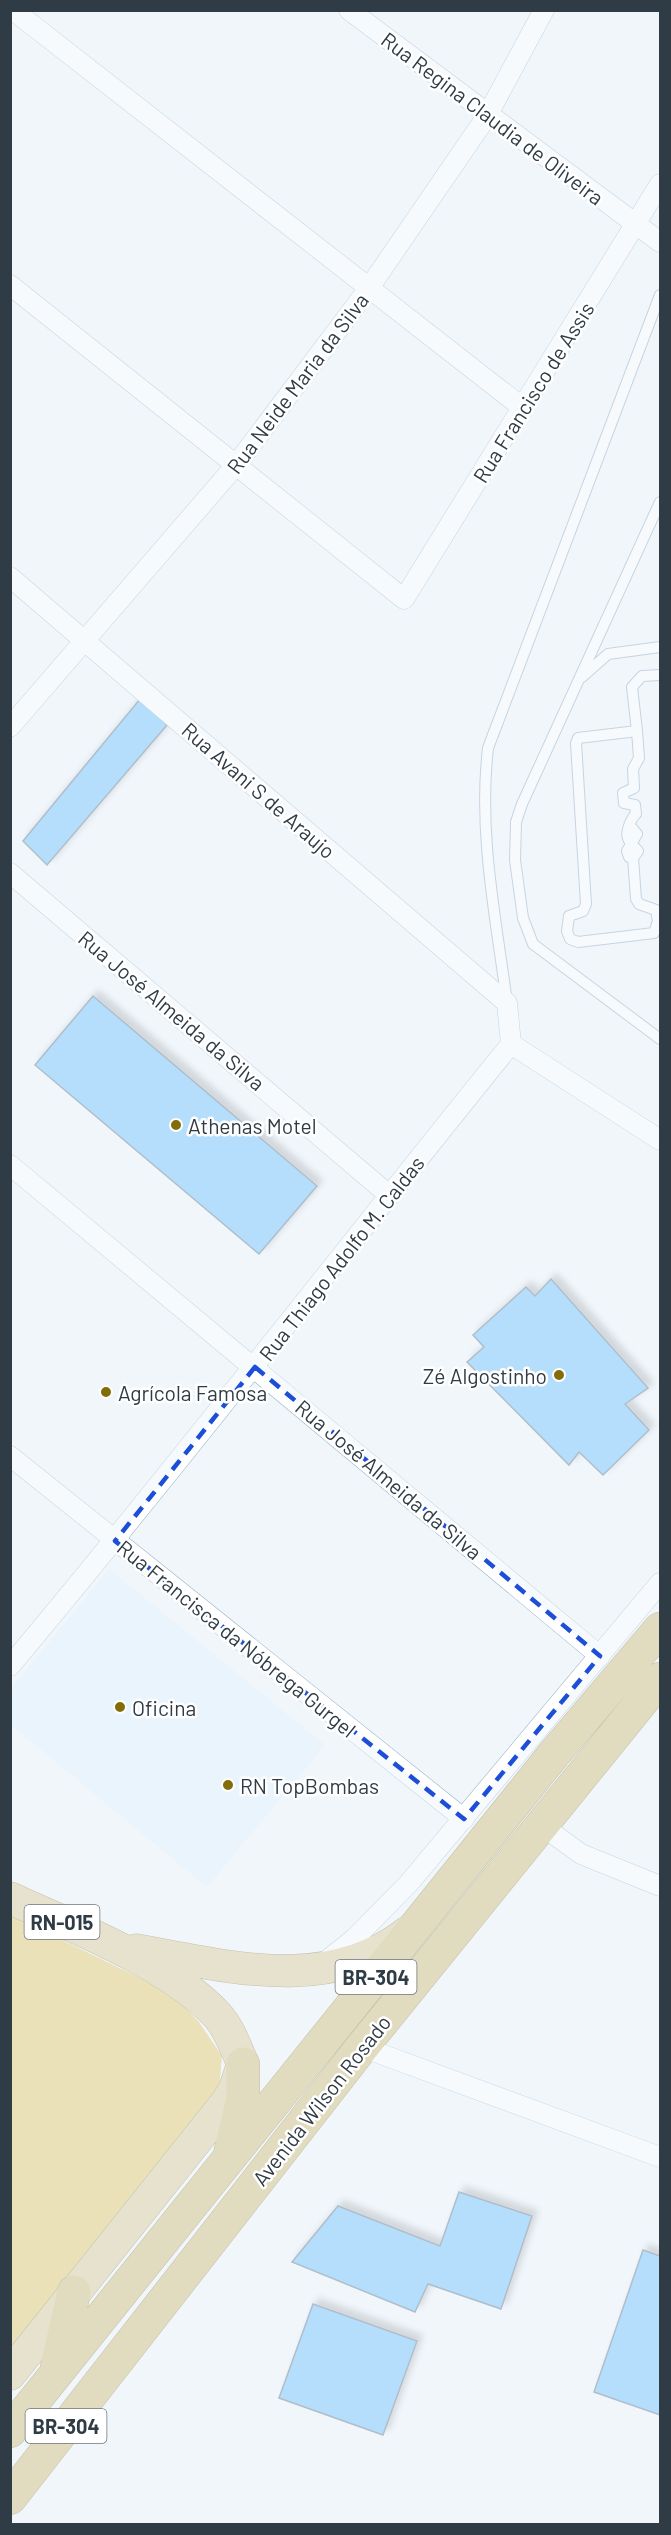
<svg xmlns="http://www.w3.org/2000/svg" width="671" height="2535" viewBox="0 0 671 2535" font-family="Barlow,sans-serif">
<style>
.built{fill:#e2f1fc}
.green{fill:#e2c869}
.building{fill:#6ac1fd;stroke:#607a8e;stroke-width:1.5;filter:url(#shadow)}
.lines{fill:none;stroke-linecap:round;stroke-linejoin:round}
.service-casing{stroke:#91adc2;stroke-width:12}
.minor-casing{stroke:#91adc2;stroke-width:21}
.primary-casing{stroke:#8e834e;stroke-width:33}
.trunk-casing{stroke:#8e834e;stroke-width:34}
.service{stroke:#fff;stroke-width:10}
.minor{stroke:#fff;stroke-width:20}
.primary{stroke:#dacb98;stroke-width:32}
.trunk{stroke:#ceba76;stroke-width:33}
.marked{fill:none;stroke:#1d4ed8;stroke-width:4.5;stroke-dasharray:12 8;stroke-linejoin:round}
.poi-dot{fill:#836d09;stroke:#fff;stroke-width:2}
.labels{text-anchor:middle;dominant-baseline:central;stroke-width:5;stroke-linejoin:round;paint-order:stroke}
.shield{fill:#fff;stroke:#6e767d;stroke-width:1.5}
.shield-label{font-size:20px;font-weight:bold;fill:#303c45}
.street-label{font-size:21px;fill:#303c45;stroke:#fff}
.poi-label{font-size:21px;fill:#303c45;stroke:#fff;text-anchor:start}
</style>
<defs>
<filter id="shadow"><feDropShadow dx="5.5" dy="-5.5" stdDeviation="3" flood-color="#0004"/></filter>
</defs>
<rect width="100%" height="100%" fill="#f1f6fb"/>
<!-- built -->
<path class="built" d="M109 1569 325 1745 207 1887 11 1725V1689Z"/>
<!-- green -->
<path class="green" d="M11 1915 171 1993 199 2022 222 2056 219 2090 11 2349Z"/>
<!-- building -->
<path class="building" d="M140 699 167 725 47 865 23 841Z
M93 996 317 1186 259 1254 35 1065Z
M551 1279 648 1388 625 1404 649 1430 603 1475 579 1452 569 1465 467 1362 484 1347 473 1335 526 1287 535 1296Z
M459 2192 532 2216 501 2309 428 2284 415 2312 292 2262 338 2206 440 2246Z
M643 2250 660 2256V2415L594 2392Z
M313 2304 417 2341 383 2435 279 2398Z"/>
<g class="lines">
<defs>
<path id="service" d="M660 502 522 804 516 822 515 860 523 918 533 944 660 1039
M582 677 608 654 660 647
M637 731 632 687 642 676 660 675
M631 827 637 834 627 851 629 857 633 858 638 851C635 847 629 843 628 838 625 832 632 817 636 814L635 805 624 803 623 793 634 788 633 769 639 758 637 731 578 738 576 743 586 904 583 911 569 916 567 931 570 939 578 942 654 933 658 921 656 910 639 904 636 899 633 858
M507 1003C496 918 478 834 488 748L660 295"/>
<path id="minor" d="M13 10 523 408
M349 10 660 242
M10 285 404 599 660 184
M10 577 507 1003 511 1044
M10 727 236 465 369 288 487 116 544 10
M10 873 389 1195
M511 1044 660 1140
M10 1165 600 1656
M10 1456 464 1819
M10 1666C181 1462 343 1251 511 1044
M541 1825 581 1854 660 1886
M325 1962 355 1938 409 1883 660 1583
M362 2047 660 2157"/>
<path id="primary" d="M10 1898C75 1928 168 1963 217 2015 229 2028 236 2048 243 2064L234 2091 226 2103 10 2374
M136 1950C226 1966 329 1995 408 1932"/>
<path id="trunk" d="M230 2154 243 2099V2064
M57 2367 74 2292
M10 2431 554 1754 660 1629
M10 2498 362 2047 660 1679"/>
</defs>
<!-- service casing -->
<use href="#service" class="service-casing"/>
<!-- minor casing -->
<use href="#minor" class="minor-casing"/>
<!-- primary casing -->
<use href="#primary" class="primary-casing"/>
<!-- trunk casing -->
<use href="#trunk" class="trunk-casing"/>
<!-- service -->
<use href="#service" class="service"/>
<!-- minor -->
<use href="#minor" class="minor"/>
<!-- primary -->
<use href="#primary" class="primary"/>
<!-- trunk -->
<use href="#trunk" class="trunk"/>
</g>
<!-- marked area -->
<path d="M0 0H671V2535H0ZM255 1367 600 1656 464 1819 115 1541Z" fill="#f1f6fb" fill-opacity=".55" fill-rule="evenodd"/>
<path class="marked" d="M255 1367 600 1656 464 1819 115 1541Z"/>
<!-- markers -->
<g class="poi-dot">
<circle cx="176" cy="1125" r="6"/>
<circle cx="559" cy="1375" r="6"/>
<circle cx="106" cy="1392" r="6"/>
<circle cx="120" cy="1707" r="6"/>
<circle cx="228" cy="1785" r="6"/>
</g>
<g class="labels">
<!-- shield labels -->
<g class="shield">
<rect x="24.5" y="1905" width="75" height="34" rx="4.5"/>
<rect x="335.5" y="1960" width="81" height="34" rx="4.5"/>
<rect x="25.5" y="2409" width="81" height="34" rx="4.5"/>
</g>
<g class="shield-label">
<text x="62" y="1922">RN-015</text>
<text x="376" y="1977">BR-304</text>
<text x="66" y="2426">BR-304</text>
</g>
<!-- street labels -->
<g class="street-label">
<text transform="translate(493 118) rotate(37)">Rua Regina Claudia de Oliveira</text>
<text transform="translate(297 383) rotate(-53)">Rua Neide Maria da Silva</text>
<text transform="translate(533 392) rotate(-58)">Rua Francisco de Assis</text>
<text transform="translate(259 790) rotate(41)">Rua Avani S de Araujo</text>
<text transform="translate(172 1010) rotate(40)">Rua José Almeida da Silva</text>
<text transform="translate(341 1258) rotate(-52)">Rua Thiago Adolfo M. Caldas</text>
<text transform="translate(389 1479) rotate(40)">Rua José Almeida da Silva</text>
<text transform="translate(237 1638) rotate(39)">Rua Francisca da Nóbrega Gurgel</text>
<text transform="translate(321 2100) rotate(-52)">Avenida Wilson Rosado</text>
</g>
<!-- poi labels -->
<g class="poi-label">
<text x="188" y="1125">Athenas Motel</text>
<text x="547" y="1375" text-anchor="end">Zé Algostinho</text>
<text x="118" y="1392">Agrícola Famosa</text>
<text x="132" y="1707">Oficina</text>
<text x="240" y="1785">RN TopBombas</text>
</g>
</g>
<!-- border -->
<rect width="671" height="2535" fill="none" stroke="#303c45" stroke-width="24"/>
</svg>
